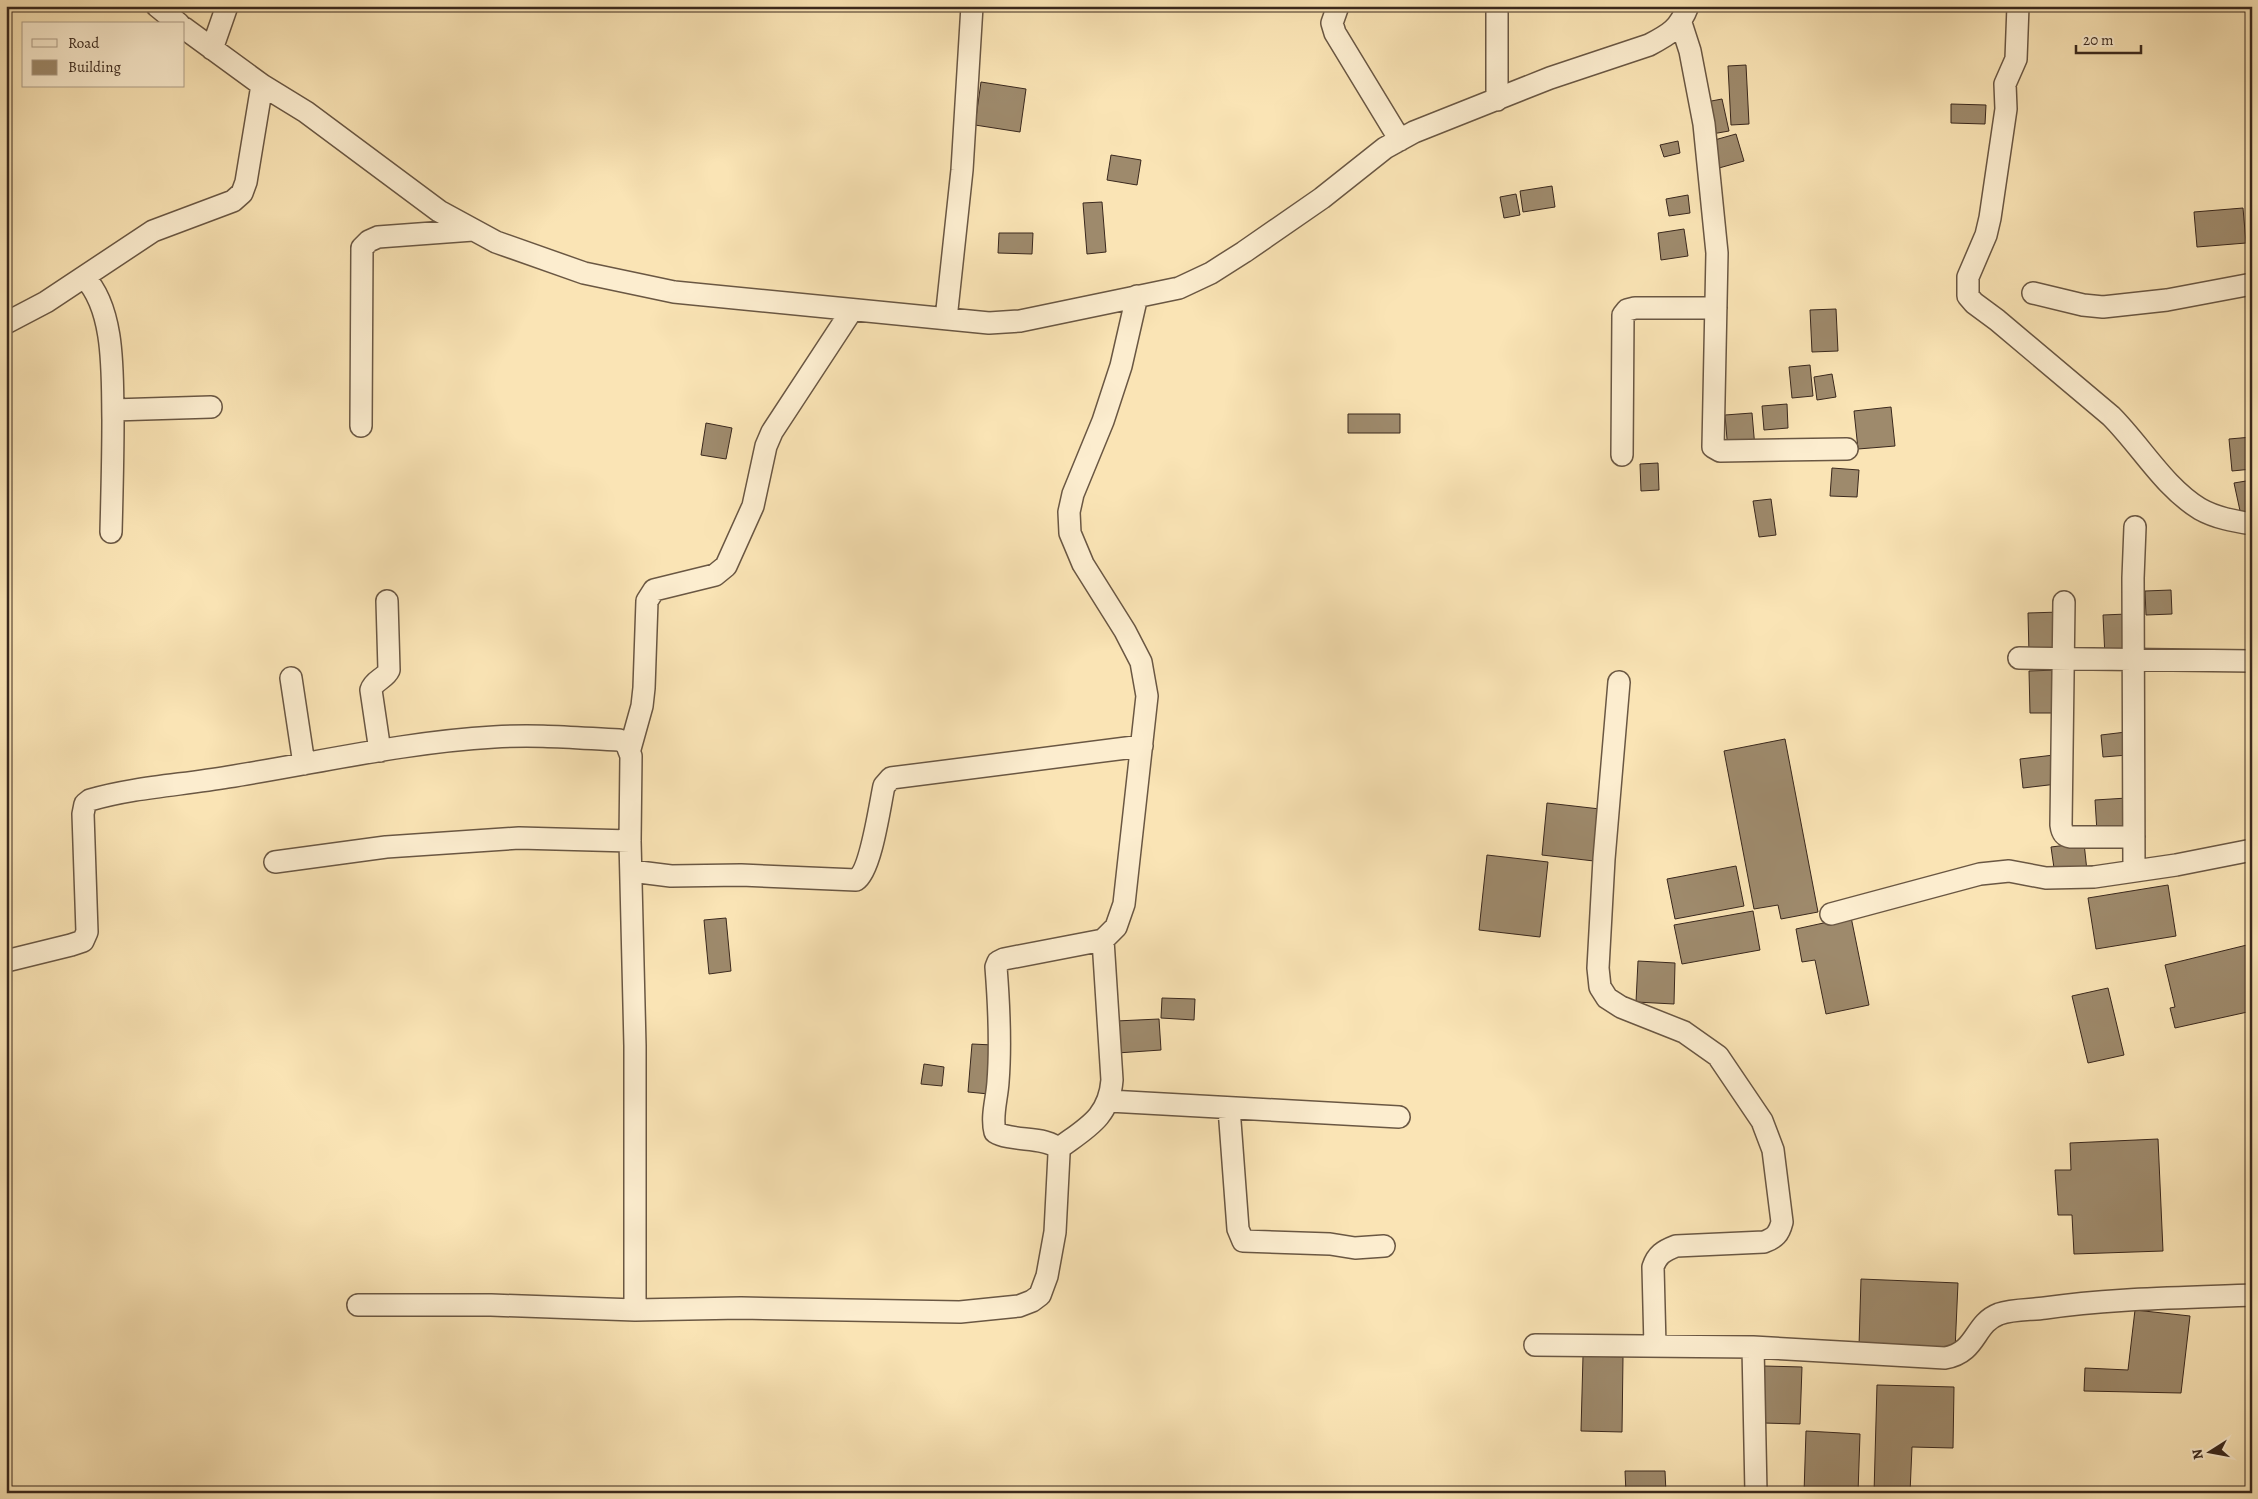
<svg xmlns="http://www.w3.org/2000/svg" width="2258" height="1499" viewBox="0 0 2258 1499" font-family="Alegreya,serif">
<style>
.building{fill:#9e8a6c;stroke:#3a281d}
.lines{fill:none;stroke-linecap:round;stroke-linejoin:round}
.minor-casing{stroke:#6a5743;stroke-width:24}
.minor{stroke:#fcedcf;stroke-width:21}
</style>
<rect width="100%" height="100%" fill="#fae4b5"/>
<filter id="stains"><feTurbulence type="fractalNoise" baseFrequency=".004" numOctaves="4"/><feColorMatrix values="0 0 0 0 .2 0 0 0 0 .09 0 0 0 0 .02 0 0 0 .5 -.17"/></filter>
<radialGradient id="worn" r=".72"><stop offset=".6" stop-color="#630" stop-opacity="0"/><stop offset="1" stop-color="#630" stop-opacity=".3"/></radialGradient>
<!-- building -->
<path class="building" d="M1746 65 1749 124 1731 125 1728 66Z
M981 82 1026 89 1020 132 975 125Z
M1722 99 1729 131 1712 134 1706 102Z
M1951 104 1986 105 1985 124 1951 123Z
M1736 134 1744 161 1719 168 1711 141Z
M1678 141 1680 153 1664 157 1660 145Z
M1111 155 1141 160 1137 185 1107 180Z
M1552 186 1555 207 1523 212 1520 191Z
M1516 194 1520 215 1504 218 1500 197Z
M1688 195 1690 213 1669 216 1666 199Z
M1102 202 1106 252 1087 254 1083 203Z
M2243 208 2246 243 2197 247 2194 212Z
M1684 229 1688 256 1661 260 1658 233Z
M999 233H1033L1032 254 998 253Z
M1836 309 1838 351 1812 352 1810 310Z
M1810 365 1813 396 1792 398 1789 367Z
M1832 374 1836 397 1817 400 1814 377Z
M1787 404 1788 428 1764 430 1762 406Z
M1891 407 1895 446 1858 449 1854 411Z
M1752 413 1755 448 1728 451 1725 415Z
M1348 414H1400V433H1348Z
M706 423 732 428 726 459 701 455Z
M2252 437V469L2232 471 2229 439Z
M1658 463 1659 490 1641 491 1640 464Z
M1832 468 1859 470 1857 497 1830 496Z
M2252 480V518L2242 520 2234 483Z
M1771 499 1776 535 1759 537 1753 501Z
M2171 590 2172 614 2146 615 2145 591Z
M2060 612 2062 654H2029L2028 613Z
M2127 614 2128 656 2105 657 2103 615Z
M2058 670 2059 713H2030L2029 671Z
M2126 732 2128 755 2103 757 2101 735Z
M1785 739 1818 912 1781 919 1778 905 1754 909 1724 751Z
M2054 755 2057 784 2023 788 2020 759Z
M2127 798 2128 830 2097 832 2095 800Z
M1547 803 1600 809 1594 861 1542 855Z
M2084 843 2087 871 2055 875 2051 847Z
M1487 855 1548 862 1540 937 1479 930Z
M1736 866 1744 906 1675 919 1667 879Z
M2168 885 2176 936 2096 949 2088 898Z
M1753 911 1760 950 1682 964 1674 925Z
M1851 917 1869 1005 1826 1014 1815 960 1802 962 1796 929Z
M726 918 731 971 709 974 704 920Z
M2251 944 2252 1011 2175 1028 2170 1008 2175 1007 2165 965Z
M1638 961 1675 963 1674 1004 1636 1002Z
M2108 988 2124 1055 2088 1063 2072 996Z
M1162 998 1195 999 1194 1020 1161 1018Z
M1159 1019 1161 1050 1117 1053 1116 1021Z
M972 1044 993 1045 989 1094 968 1092Z
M924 1064 944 1067 942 1086 921 1084Z
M2158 1139 2163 1251 2074 1254 2072 1215H2058L2055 1170H2071L2070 1143Z
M1861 1279 1958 1283 1955 1350 1859 1346Z
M2135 1310 2190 1316 2181 1393 2084 1391 2085 1368 2128 1370Z
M1583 1356 1623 1357 1622 1432 1581 1431Z
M1764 1366 1802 1367 1800 1424 1763 1423Z
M1877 1385 1954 1387 1953 1448 1912 1447 1910 1493H1874Z
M1806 1431 1860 1434 1858 1493H1804Z
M1625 1471H1665L1666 1493H1626Z"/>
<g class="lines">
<defs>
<path id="minor" d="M157 6 179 24
M1338 6 1332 23 1335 33 1400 140
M1497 6V100
M2018 6 2016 59 2005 84 2006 109 1990 218 1986 235 1968 277V296L1974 303 1997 320 2111 416C2141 446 2164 487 2200 509 2216 518 2234 521 2252 524
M1681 23 1690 51 1704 124 1717 253 1713 447 1720 451 1847 449
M184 28 262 85 306 112 439 211 496 242 584 273 674 292 989 323 1020 321 1179 288 1211 273 1244 252 1322 198 1385 148 1414 132 1550 78 1649 45C1670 34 1679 29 1688 6
M212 49 227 6
M84 277C116 310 112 377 113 420 113 457 112 494 111 532
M2033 293 2083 305 2103 307 2167 300 2252 284
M946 319 962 170 972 6
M6 323 46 302 153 231 233 201 242 193 246 182 262 85
M113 410 211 407
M361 426 362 248 369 241 378 237 473 230
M1622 455 1623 315 1627 310 1635 308H1716
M2064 602 2061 825C2062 833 2064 836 2071 837H2134
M2019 658 2252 661
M291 678 304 764
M1619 682 1604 859 1598 968 1600 987 1607 998 1621 1007 1684 1032 1718 1056 1762 1121 1773 1150 1782 1222C1779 1234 1775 1238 1764 1242L1676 1246C1663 1251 1657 1255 1653 1267L1655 1346
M630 749 642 706 644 688 647 601 654 590 715 575 726 566 753 506 766 446 772 432 852 310
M380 751 371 690C374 680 385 679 389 670L387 601
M275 862 386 847 519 838 630 841
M631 871 671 876 741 875 856 880C871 871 880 804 884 786L891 778 1142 746
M2134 871 2133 578 2135 527
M1831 914 1980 874 2009 871 2046 878 2094 877 2176 865 2252 850
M6 961 71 945 83 941 87 932 83 814 85 804 90 800C135 787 182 785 228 777 317 763 405 742 494 737 536 734 578 738 619 740L626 743 631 756 630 841 635 1046V1310
M1109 1101 1399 1117
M1229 1108 1238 1229 1243 1241 1330 1244 1355 1248 1384 1246
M1058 1149C1086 1128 1109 1118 1112 1080L1103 940
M358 1305H491L635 1310 741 1308 960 1312 1019 1306 1032 1301 1040 1295 1047 1276 1055 1232 1059 1154 1058 1149C1048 1136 1011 1142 995 1132 991 1116 997 1099 998 1082 1001 1044 999 1005 996 967L998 962 1004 959 1103 940 1116 927 1124 904 1147 696 1141 662 1125 631 1083 564 1070 533 1069 512 1073 494 1103 421 1121 366 1137 296
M1535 1345 1753 1347 1945 1358C1978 1352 1973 1324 1999 1314 2013 1309 2031 1310 2045 1308 2113 1298 2183 1298 2252 1295
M1753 1347 1756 1493"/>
</defs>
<!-- minor casing -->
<use href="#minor" class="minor-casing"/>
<!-- minor -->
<use href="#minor" class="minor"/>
</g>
<!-- margin -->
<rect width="2258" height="1499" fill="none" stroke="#fae4b5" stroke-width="25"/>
<rect x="8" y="8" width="2243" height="1484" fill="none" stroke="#3a281d" stroke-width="2.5"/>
<rect x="12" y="12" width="2233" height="1474" fill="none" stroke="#3a281d"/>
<!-- legend -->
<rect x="22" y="22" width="162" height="65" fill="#fcedcf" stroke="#ae9e88"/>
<rect x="32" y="39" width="25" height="8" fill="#fcedcf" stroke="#ae9e88"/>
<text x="68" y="48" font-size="15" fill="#3a281d">Road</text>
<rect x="32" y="60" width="25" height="15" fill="#9e8a6c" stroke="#ae9e88"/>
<text x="68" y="72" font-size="15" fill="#3a281d">Building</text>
<!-- north arrow -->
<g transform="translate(2210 1452) rotate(259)" stroke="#fcedcf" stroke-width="4" paint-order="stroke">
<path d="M0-4L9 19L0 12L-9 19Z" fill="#3a281d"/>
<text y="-8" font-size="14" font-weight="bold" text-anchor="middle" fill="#3a281d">N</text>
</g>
<!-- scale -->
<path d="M2076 45v8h65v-8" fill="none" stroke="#3a281d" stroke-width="2.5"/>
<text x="2083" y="45" font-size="15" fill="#3a281d" stroke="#fcedcf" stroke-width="4" paint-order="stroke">20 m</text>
<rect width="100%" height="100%" filter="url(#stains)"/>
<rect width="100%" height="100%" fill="url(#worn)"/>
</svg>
